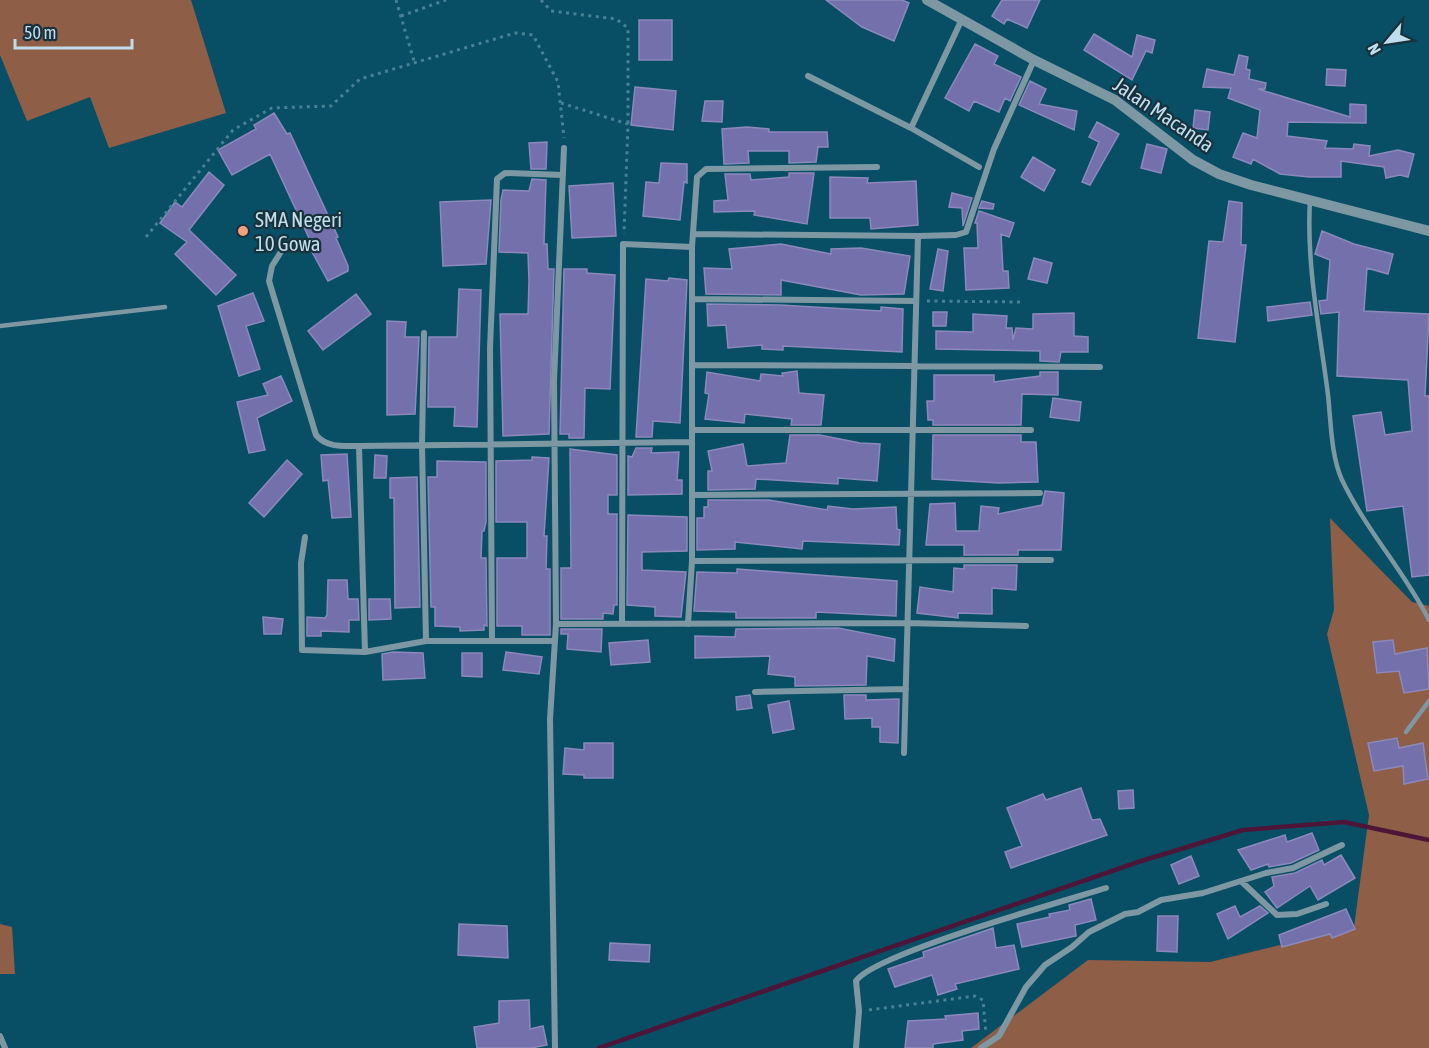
<svg xmlns="http://www.w3.org/2000/svg" width="1429" height="1048" viewBox="0 0 1429 1048" font-family="'Asap Condensed',sans-serif">
<style>
.green{fill:#8e5e47}
.lines{fill:none;stroke-linecap:round;stroke-linejoin:round}
.stream{stroke:#4d1638;stroke-width:4.5}
.building{fill:#7470ac;stroke:#8b89bb;stroke-width:1.5}
.path{stroke:#498194;stroke-width:3;stroke-dasharray:3 4.5;stroke-linecap:butt}
.service{stroke:#7e98a3;stroke-width:4.5}
.minor{stroke:#7e98a3;stroke-width:6}
.tertiary{stroke:#7e98a3;stroke-width:10}
.poi-dot{fill:#f1a17c;stroke:#18313c;stroke-width:2}
.labels{text-anchor:middle;dominant-baseline:central;stroke-width:4.5;stroke-linejoin:round;paint-order:stroke}
.street-label{font-size:21px;fill:#bfddea;stroke:#18313c}
.poi-label{font-size:21px;fill:#bfddea;stroke:#18313c;text-anchor:start}
</style>
<rect width="100%" height="100%" fill="#084f65"/>
<!-- green -->
<path class="green" d="M0 0H191L226 113 109 148 90 97 27 121 0 55Z
M1330 518 1412 602 1429 606V1048H971L1088 960 1210 962 1354 927 1369 815 1327 634 1334 610Z
M0 924 12 927 15 974H0Z"/>
<g class="lines">
<!-- stream -->
<path class="stream" d="M599 1048 1138 862 1243 830 1344 822 1429 840"/>
</g>
<!-- building -->
<path class="building" d="M826 0H902L909 3 894 41 862 27Z
M1002 0H1040L1027 28 1007 19 1004 24 992 16Z
M639 20H672V60H639Z
M1094 34 1132 57 1137 35 1155 40 1152 53 1146 51 1132 80 1084 50Z
M975 44 998 56 994 64 1021 77 1010 101 1005 98 999 112 974 101 969 111 945 98Z
M1239 55 1248 57 1246 69 1250 70 1249 79 1266 83 1265 89H1258L1350 117V104L1366 105V123L1288 122 1287 136 1327 141 1325 148 1353 149 1354 144 1370 146 1369 156 1398 150 1414 154 1408 177 1400 175 1386 178 1384 167 1341 161V177H1309L1280 174 1253 159 1251 164 1233 157 1243 133 1257 138 1260 110 1228 98 1231 88 1203 87 1207 69 1234 75Z
M1327 69 1346 70 1345 86 1326 85Z
M1030 81 1046 89 1039 104 1077 111 1074 130 1019 105Z
M635 87 676 91 673 130 631 125Z
M705 101H723L722 122 702 121Z
M1195 110 1210 112 1208 130 1193 128Z
M274 113 287 134 290 133 338 237 336 238 348 266V271L328 281 312 252 315 251 270 154 232 175 218 150 256 129 254 125Z
M1097 122 1119 134 1090 185 1082 182 1099 142 1089 137Z
M747 127 769 129V132H827L828 147H818L816 162 789 163V151H748L749 163 724 164 722 129Z
M547 142 546 169H531L529 143Z
M1147 144 1167 149 1161 173 1141 168Z
M1033 157 1055 170 1044 191 1021 177Z
M661 163 687 164V183L684 182 680 220 643 216 646 182 659 183Z
M209 172 224 185 189 230 236 275 216 295 175 254 187 242 160 223 175 202 182 207Z
M789 173H814L807 224 754 215 755 211 714 212V201L728 200 725 174H750L751 180 789 177Z
M830 177 868 178 867 183 916 181 918 225 871 229 870 218H830Z
M532 179 546 180 544 244H547L548 269H554L549 434 503 436 500 314H528L529 281 528 253 499 252 501 200 503 190 529 191Z
M613 183 616 236 572 238 569 186Z
M952 193 972 198 963 226 962 208 949 207Z
M491 200 486 264 443 266 440 202Z
M982 201 994 204 993 209 979 208Z
M1229 201 1242 203 1241 245H1246L1235 342 1198 338 1209 241 1223 242Z
M979 211 1014 223 1009 237 1001 234 1003 271H1008L1009 288 966 290 964 248H978L977 223H975Z
M1322 231 1354 244 1393 254 1388 274 1367 268 1364 311 1429 314 1425 396H1429V575L1412 577 1403 506 1367 511 1353 416 1381 412 1385 435 1412 431 1408 380 1337 376 1339 312 1321 314 1319 301 1327 300 1330 260 1315 254Z
M781 244 831 254V249L861 248 910 256 904 294 861 295 781 280V295L706 294 704 268 732 269 729 249Z
M938 249 948 251 943 291 930 289Z
M1034 258 1052 263 1047 283 1028 279Z
M564 269H587V273L615 275 610 389 585 388 584 438H569V434H560Z
M669 278 687 280 680 423 653 421 652 437H636L646 279 668 281Z
M459 289 481 290 477 427 454 426 455 407H428L429 337H457Z
M253 293 264 321 246 326 260 369 239 376 218 306Z
M356 294 371 314 323 350 308 331Z
M1310 302 1312 315 1268 321 1267 307Z
M707 304 780 305 881 311V307L903 309 902 352 783 346V350L762 349V345L728 348 726 325 708 326Z
M933 312H947L946 326H933Z
M1074 313V336L1088 337V352H1061L1059 362 1040 361V351L936 349V331L973 332V314L1007 316 1006 328H1012L1013 340 1016 328 1033 329V314Z
M387 321 406 322 405 337H419L415 414 387 415Z
M797 371 799 393 824 395 821 425H791L792 419 745 414 744 423 705 419 709 394 705 393 707 372 760 381 761 374 783 376 782 373Z
M1040 372H1058V395L1022 394 1021 425H933V420H928L927 401H934V375H994V382L1040 376Z
M281 376 292 401 257 418 265 450 249 453 237 402 268 395 263 384Z
M1053 398 1081 402 1079 421 1050 417Z
M790 435H820L860 443 880 444 877 481 838 478V484L756 479 755 489 708 490V471H712L708 451 743 444 747 466 786 463Z
M933 435H1021V442H1036L1038 482 998 483 932 479Z
M636 448H652L651 453 679 452 677 480H682V494L628 495V456L632 457Z
M570 449 617 455V495H608V514H617V605H614L613 614 603 613V619H561V568H571Z
M347 454 351 517 332 518 328 480 323 481 321 455Z
M375 455 387 456 386 478H374Z
M532 457 549 458 544 536H547L546 569H550V635H522V626H497V558H527V522H496V461L532 460Z
M287 460 302 474 264 517 249 503Z
M437 461 486 462V522L484 531H482L481 558H486L487 626 484 625V630L460 631V627L435 626V607H431L428 477H437Z
M417 477 420 607 395 608 394 498H390V478Z
M1045 491 1064 493 1061 550H1018V555H964V545H926L930 504 955 503 956 531H979L981 506 999 508 998 514 1042 505Z
M708 500H769L827 510 828 506 853 509 896 507 897 529 900 530 899 545 803 541 802 549 735 542V549L697 550V518H704V507H708Z
M628 515 687 517V551L642 552V570L686 572 681 617 655 616V607L627 605Z
M964 565H1017L1016 590 992 588V614L958 613V618L917 613 920 587 953 592 954 568 964 569Z
M737 569 897 581 896 616 816 612V618H736V612L694 611 697 572 737 573Z
M328 580H347L348 599H358L359 620H349V632L321 631V636H307V617L325 618 327 615Z
M369 599H390L391 619 369 620Z
M263 617 283 619 281 634H264Z
M838 628 895 639 894 661 867 656 866 685 795 686V677L768 674 770 656 695 658V636L735 637 736 629Z
M561 629H602L601 652 567 649 568 634H561Z
M648 640 650 662 611 665 609 643Z
M1393 640 1395 654 1427 648 1429 689 1404 693 1399 671 1377 673 1373 642Z
M393 652 423 653 425 678 383 680 382 654Z
M506 652 542 657 539 674 503 670Z
M462 653H482V677L462 676Z
M750 695 752 708 737 710 736 697Z
M844 695H866V700L899 699 898 743 880 742V727H872V718L845 719Z
M789 701 794 729 773 733 768 705Z
M1397 738 1399 748 1423 743 1428 779 1404 784 1403 766 1374 771 1368 743Z
M584 743H613V778H584V775L563 774 565 748 584 750Z
M1081 788 1092 820 1100 819 1107 835 1011 868 1005 852 1022 846 1007 808 1043 794 1046 800Z
M1133 790 1134 808 1119 809 1118 791Z
M1312 833 1319 850 1291 863 1269 867 1268 864 1251 870 1238 850 1285 835 1287 842Z
M1341 855 1355 878 1318 900 1310 886 1277 908 1265 892 1274 886 1272 877 1295 873 1322 860 1324 865Z
M1191 856 1199 876 1179 884 1171 865Z
M1091 899 1096 920 1075 925 1076 936 1022 947 1017 924 1050 917 1049 914 1070 910 1069 905Z
M1235 906 1240 917 1260 906 1268 913 1228 939 1217 914Z
M1346 909 1355 929 1332 938 1330 934 1282 947 1279 935Z
M1158 916H1178L1177 952 1157 951Z
M459 924 507 926 508 958 458 955Z
M993 928 996 948 1014 945 1019 969 955 984 957 989 938 995 932 975 895 987 888 969 924 957 923 952Z
M610 943 650 945 649 962 609 960Z
M529 1000 530 1029 543 1026 547 1045 531 1048H477L474 1027 499 1023V1001Z
M978 1013 979 1029 962 1031 963 1040 933 1044V1048H905L908 1021 946 1019 945 1016Z"/>
<g class="lines">
<!-- path -->
<path class="path" d="M396 0 414 61
M541 0 551 11 616 19 628 28V124
M401 16 446 0
M561 103 628 124 624 234
M146 237 233 130 272 108 331 106 360 79 515 33 533 35 558 82 564 138
M927 301 1021 302
M869 1010 975 996 983 1000 986 1034"/>
<!-- service -->
<path class="service" d="M1310 200C1306 265 1320 331 1328 395 1331 422 1331 456 1342 480 1366 530 1404 571 1429 620
M0 326 165 307
M1406 732 1429 701"/>
<!-- minor -->
<path class="minor" d="M808 76 911 128 979 167
M911 128 962 19
M693 234 918 236 956 235 966 232 994 149 1034 60
M284 247 272 266 269 281 316 435C327 448 343 446 359 446L691 442
M693 299 916 301
M424 333 422 445 426 641
M692 365 1100 367
M692 430H1031
M359 446 365 652
M693 495 1040 493
M305 537 301 563 302 650 365 652 426 641H555
M692 561 1051 560
M556 624 554 381 564 148
M622 624 623 244 692 247
M688 624 692 561V247L697 177 706 169 877 167
M492 639 490 348 497 179 505 173 563 175
M755 692 906 689
M904 753 918 236
M1242 882 1277 915 1297 914 1326 904
M0 1036 5 1048
M555 1048 550 719 556 624 906 623 1026 626
M856 1048 859 1011 856 981C874 954 1064 901 1106 888
M981 1048 999 1036 1026 987 1045 965 1072 947 1089 932 1125 914 1138 912 1161 900 1203 893 1266 873 1293 868 1342 845"/>
<!-- tertiary -->
<path class="tertiary" d="M927 0 1034 60 1115 100 1193 160 1219 174 1251 185 1429 231"/>
</g>
<!-- markers -->
<circle class="poi-dot" cx="243" cy="231" r="6"/>
<g class="labels">
<!-- street labels -->
<g class="street-label">
<text transform="translate(1164 114) rotate(34)">Jalan Macanda</text>
</g>
<!-- poi labels -->
<g class="poi-label">
<text x="255" y="219">SMA Negeri<tspan x="255" dy="24">10 Gowa</tspan></text>
</g>
</g>
<!-- north arrow -->
<g transform="translate(1387 42) rotate(241)" stroke="#18313c" stroke-width="4.5" paint-order="stroke">
<path d="M0-4.5L10 22L0 15L-10 22Z" fill="#bfddea"/>
<text y="-9" font-size="16" font-weight="bold" text-anchor="middle" fill="#bfddea">N</text>
</g>
<!-- scale -->
<path d="M15 39v9h117v-9" fill="none" stroke="#bfddea" stroke-width="3"/>
<text x="24" y="39" font-size="18" fill="#bfddea" stroke="#18313c" stroke-width="4.5" paint-order="stroke">50 m</text>
</svg>
